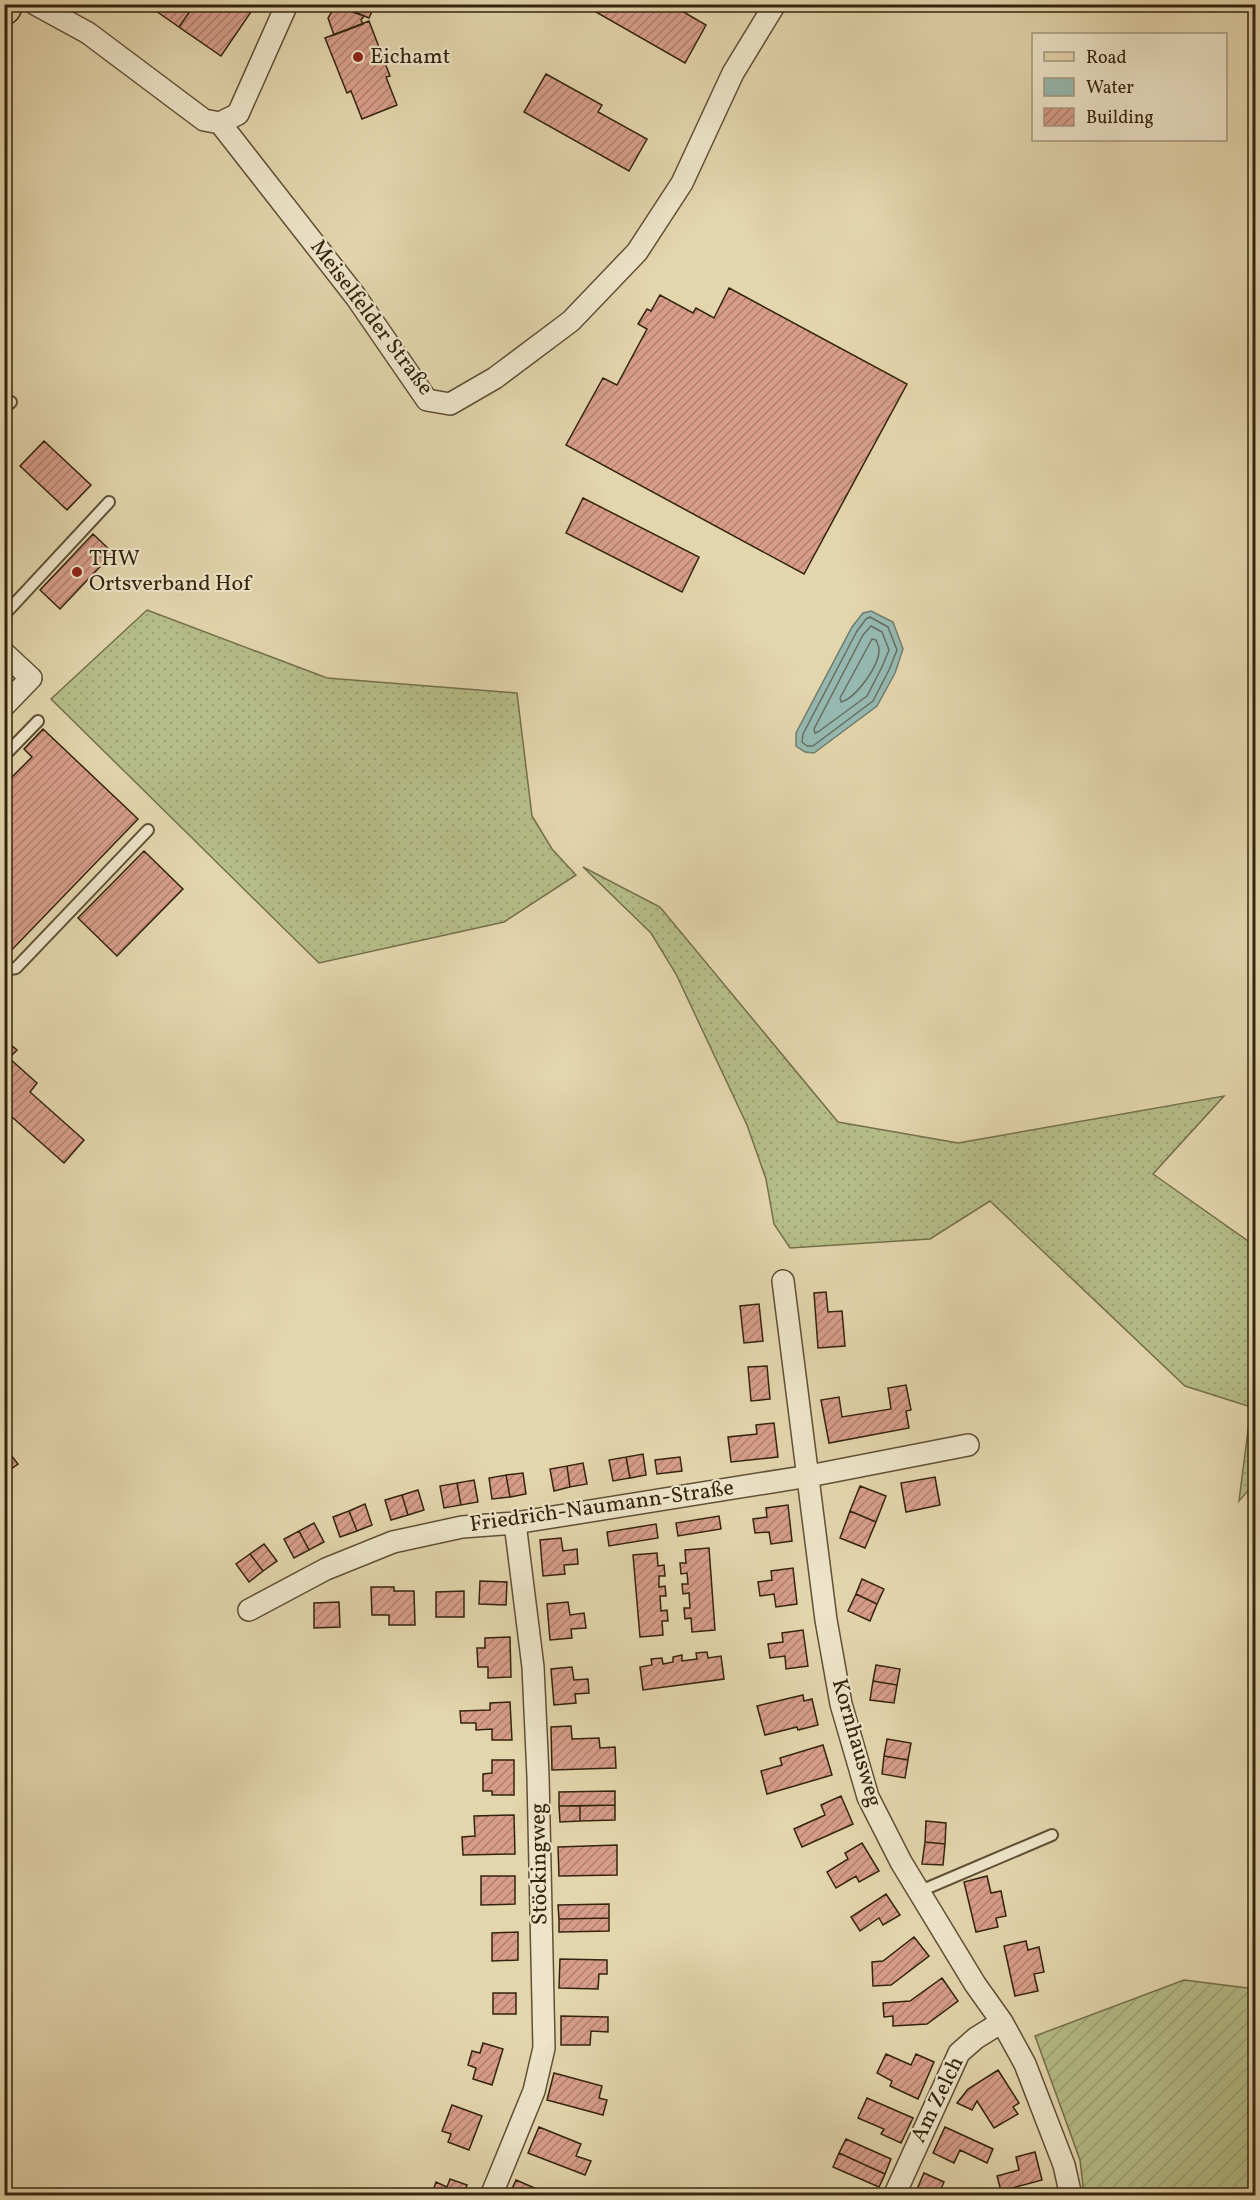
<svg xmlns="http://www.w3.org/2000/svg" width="1260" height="2200" viewBox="0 0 1260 2200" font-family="Vollkorn,serif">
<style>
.grass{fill:url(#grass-dots);stroke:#74704b;stroke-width:1.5}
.garden{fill:url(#garden-furrows);stroke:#74704b;stroke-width:1.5}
.water{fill:#96b8b0;stroke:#6f7d6f;stroke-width:1.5}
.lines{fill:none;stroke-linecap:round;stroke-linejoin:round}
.shore{stroke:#656e5f;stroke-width:1.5}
.building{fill:url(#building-hatch);stroke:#34240e;stroke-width:1.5}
.lane-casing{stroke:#605036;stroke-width:14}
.street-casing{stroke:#605036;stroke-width:24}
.primary-casing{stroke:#34240e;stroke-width:36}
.lane{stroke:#ede4c9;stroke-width:10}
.street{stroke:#ede4c9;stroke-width:21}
.primary{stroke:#e3d5ac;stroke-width:33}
.poi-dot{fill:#8f2418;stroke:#ede4c9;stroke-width:2}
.labels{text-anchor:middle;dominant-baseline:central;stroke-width:4.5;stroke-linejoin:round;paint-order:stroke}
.poi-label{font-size:22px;fill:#34240e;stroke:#ede4c9;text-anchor:start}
.street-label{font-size:22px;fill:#34240e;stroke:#ede4c9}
</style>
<defs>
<pattern id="grass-dots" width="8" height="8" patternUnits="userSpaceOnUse" patternTransform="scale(1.5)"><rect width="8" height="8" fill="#b5bd88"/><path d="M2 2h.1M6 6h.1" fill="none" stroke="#9ca274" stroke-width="1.8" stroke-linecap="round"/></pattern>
<pattern id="garden-furrows" width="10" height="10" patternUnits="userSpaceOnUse" patternTransform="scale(1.5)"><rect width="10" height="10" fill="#b5bd88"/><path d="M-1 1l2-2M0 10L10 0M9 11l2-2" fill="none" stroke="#9ca274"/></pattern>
<pattern id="building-hatch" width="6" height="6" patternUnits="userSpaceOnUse" patternTransform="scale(1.5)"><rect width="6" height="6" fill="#d79d8a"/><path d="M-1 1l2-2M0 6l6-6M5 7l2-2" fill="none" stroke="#af806f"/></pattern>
</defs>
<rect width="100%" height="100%" fill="#e3d5ac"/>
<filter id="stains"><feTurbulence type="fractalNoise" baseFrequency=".00333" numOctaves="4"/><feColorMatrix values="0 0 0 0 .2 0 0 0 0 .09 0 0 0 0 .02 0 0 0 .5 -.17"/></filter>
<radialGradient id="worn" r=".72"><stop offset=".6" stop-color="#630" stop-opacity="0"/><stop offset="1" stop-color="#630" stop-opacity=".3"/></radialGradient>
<!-- grass -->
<path class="grass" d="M147 610 327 678 517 693 532 816 552 849 576 875 504 922 319 963 51 699Z
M583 867 660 907 838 1122 958 1143 1224 1096 1153 1174 1255 1246V1483L1239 1501 1251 1407 1185 1386 990 1201 930 1239 790 1248 774 1224 766 1179 747 1125 676 974 651 933Z"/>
<!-- garden -->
<path class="garden" d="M1184 1980 1255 1989V2195H1084L1080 2160 1035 2036Z"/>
<!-- water -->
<path class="water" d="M871 611 893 622 903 649 895 673 877 706 814 753 805 752 796 746V733L852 627 863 613Z"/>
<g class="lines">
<!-- shore -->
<path class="shore" d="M870 617 888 627 897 650 889 670 873 701 813 746H807L802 742 803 734 857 631 866 619Z
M871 626 882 632 889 650 882 667 867 696 818 732 815 733 814 729 863 635Z
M872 639 876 640C877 643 879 646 879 649 880 665 856 698 841 702L840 698Z"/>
</g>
<!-- building -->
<path class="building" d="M146 4H195L179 27Z
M195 4H247L253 9 221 56 179 27Z
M336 4H376L377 7 373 9 369 18Z
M582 4H670L706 25 685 63Z
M335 6 364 16 361 20 363 24 334 35 328 18Z
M369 21 390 76 386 77 397 105 362 119 351 91 347 93 325 38Z
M546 74 602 105 598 112 647 139 629 171 524 112Z
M729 288 907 384 804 574 566 445 603 378 617 385 647 329 638 324 647 309 651 311 660 295 693 313 696 308 714 318Z
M44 441 91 485 67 510 20 466Z
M583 498 699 557 682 592 566 533Z
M93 534 113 553 60 609 40 590Z
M43 729 138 819 4 958V785L32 757 24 749Z
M144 851 183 889 117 956 78 918Z
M4 1039 17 1050 9 1058 37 1083 30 1092 84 1140 64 1163 4 1110Z
M826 1292 828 1312 842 1311 845 1346 818 1348 814 1293Z
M759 1304 763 1341 744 1343 740 1306Z
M767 1366 770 1399 751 1401 748 1367Z
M906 1385 911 1410 906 1411 909 1428 829 1443 821 1400 839 1397 842 1417 891 1409 888 1388Z
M774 1423 778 1457 731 1462 728 1437 757 1434 756 1425Z
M4 1446 18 1464 4 1474Z
M643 1454 646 1475 630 1478 626 1457Z
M626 1457 630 1478 613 1481 609 1460Z
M680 1457 682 1471 657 1474 655 1460Z
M583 1463 587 1484 570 1487 567 1466Z
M567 1466 570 1487 554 1491 550 1469Z
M523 1473 526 1494 510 1497 506 1475Z
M506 1475 510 1497 492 1499 489 1478Z
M935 1477 940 1505 906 1512 901 1483Z
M474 1480 478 1502 461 1505 457 1483Z
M457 1483 461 1505 444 1508 440 1486Z
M860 1486 886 1496 876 1522 850 1511Z
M418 1490 424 1510 408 1515 402 1495Z
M402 1495 408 1515 391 1520 385 1500Z
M365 1504 372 1525 357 1531 349 1511Z
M788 1505 792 1541 771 1544 769 1532 755 1533 753 1519 767 1517 766 1508Z
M349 1511 357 1531 340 1537 333 1517Z
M850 1511 876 1522 865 1548 840 1538Z
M719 1516 721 1529 678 1536 676 1523Z
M314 1523 324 1542 309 1550 299 1531Z
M656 1524 658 1538 609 1546 607 1532Z
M299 1531 309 1550 294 1558 284 1539Z
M561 1538 563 1551 577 1549 578 1564 564 1565 565 1574 543 1576 540 1540Z
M264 1544 277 1561 263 1571 250 1554Z
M709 1548 715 1630 692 1632 691 1618 685 1619 684 1608H690L689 1593 683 1594 682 1584H688L687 1573 681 1574 680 1563H686L685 1550Z
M657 1553 658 1566 664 1565 665 1576H659V1587L665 1586 666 1596H660L661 1611 667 1610 668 1621H662L663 1635 640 1637 633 1555Z
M250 1554 263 1571 249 1582 236 1564Z
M793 1568 797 1604 776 1607 774 1594 760 1596 758 1582 772 1580 771 1571Z
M862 1579 884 1589 877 1604 856 1594Z
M480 1581 507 1582 506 1605 479 1604Z
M371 1587H394V1591H414L415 1625H389V1615H372Z
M464 1591V1617H436V1592Z
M856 1594 877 1604 870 1621 848 1611Z
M339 1602 340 1627 314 1628V1603Z
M568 1602 570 1615 584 1613 586 1628 571 1629 572 1638 550 1640 547 1604Z
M803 1630 808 1666 786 1669 785 1656 770 1658 768 1644 783 1642 782 1633Z
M510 1637 511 1677 488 1678V1667H478L477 1648H485V1638Z
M707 1652 708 1658 721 1656 724 1679 643 1690 640 1667 652 1665 651 1659 662 1658 663 1664 673 1662V1657L682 1655V1661L697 1659 696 1653Z
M876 1665 900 1669 897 1685 873 1681Z
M572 1667 574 1680 588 1679 589 1693 575 1694 576 1703 554 1705 551 1669Z
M873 1681 897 1685 894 1703 870 1700Z
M803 1695 804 1701 812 1699 818 1725 798 1730 797 1727 765 1735 757 1706Z
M510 1702 512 1740H492V1729L476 1730V1723H461L460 1711 490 1710V1703Z
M571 1726 572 1739 599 1738 600 1748 615 1747 616 1768 552 1770 551 1727Z
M887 1739 911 1743 908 1760 884 1756Z
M823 1745 832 1775 767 1794 761 1771 782 1765 780 1758Z
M884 1756 908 1760 905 1778 882 1774Z
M492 1760H514V1795H492V1791H483V1774L492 1773Z
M615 1791V1805L559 1806V1792Z
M841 1796 853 1824 802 1847 794 1829 825 1815 821 1805Z
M615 1805V1820L580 1821V1806Z
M559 1806H580V1821L560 1822Z
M514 1815 515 1854 463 1855 462 1837 475 1836 474 1816Z
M926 1821 946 1823 945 1844 925 1842Z
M925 1842 945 1844 943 1865 922 1864Z
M862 1843 879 1871 859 1882 856 1876 836 1888 827 1872 848 1859 845 1853Z
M617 1845V1875L559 1876 558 1847Z
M481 1876H515V1904L481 1905Z
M987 1876 991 1893 1001 1891 1006 1916 996 1918 998 1927 976 1932 964 1882Z
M886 1894 900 1915 883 1925 879 1918 860 1931 851 1917Z
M609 1904V1918L559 1919 558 1905Z
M609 1918V1931L559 1932V1919Z
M518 1932V1960L492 1961V1933Z
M914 1937 929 1956 891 1985 873 1986 872 1962 883 1961Z
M1026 1941 1028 1950 1039 1947 1044 1972 1034 1974 1038 1991 1015 1996 1004 1946Z
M560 1959 607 1960V1974H599L598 1989 559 1988Z
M942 1978 958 2001 927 2024 893 2026V2016L884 2017 883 2003 910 2001Z
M493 1993H516V2014H493Z
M561 2016 608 2017V2032L591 2031 590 2045H561Z
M483 2043 503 2049 492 2085 473 2079 476 2068 468 2065 472 2051 480 2053Z
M886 2054 911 2065 916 2054 934 2062 918 2099 890 2086 892 2081 877 2073Z
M998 2070 1019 2103 1013 2107 1018 2114 994 2128 977 2101 972 2110 957 2103 968 2089Z
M554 2073 602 2086 599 2098 607 2100 603 2115 547 2100Z
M867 2098 913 2118 901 2143 881 2134 884 2129 858 2118Z
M452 2105 482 2116 469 2150 448 2142 451 2134 442 2131Z
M539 2127 581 2144 576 2156 591 2161 585 2175 528 2153Z
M945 2127 993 2149 987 2163 960 2150 954 2163 933 2153Z
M846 2139 891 2159 885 2174 839 2153Z
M1035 2152 1042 2180 1001 2191 997 2176 1019 2170 1016 2157Z
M839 2153 885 2174 879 2187 833 2167Z
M924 2173 944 2182 938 2196H914Z
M450 2179 467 2185 463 2196H431L436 2182 447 2187Z
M516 2180 553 2196H518L510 2193Z"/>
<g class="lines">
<defs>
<path id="lane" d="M4 409 11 402
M4 615 109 502
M4 756 38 721
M4 970 16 968 148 830
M918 1892 1052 1835"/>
<path id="street" d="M35 4 88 33 204 120 220 123 356 297 427 400 450 404 495 378 571 321 637 252 682 183 733 73 775 4
M220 123 238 114 287 4
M4 653 31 678 4 706
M783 1281 826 1620 841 1704 868 1797 901 1862 975 1984 1002 2022 1025 2064 1064 2165 1071 2196
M249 1610 326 1569 393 1542 462 1527 515 1523 809 1476 968 1445
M491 2196 534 2091 544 2048 538 1776 533 1667 515 1523
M894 2196 959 2053 976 2038 1002 2022"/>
<path id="primary" d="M4 8 6 4"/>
</defs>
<!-- lane casing -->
<use href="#lane" class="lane-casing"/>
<!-- street casing -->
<use href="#street" class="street-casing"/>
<!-- primary casing -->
<use href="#primary" class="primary-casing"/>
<!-- lane -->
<use href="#lane" class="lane"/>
<!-- street -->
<use href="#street" class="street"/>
<!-- primary -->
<use href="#primary" class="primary"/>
</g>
<!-- markers -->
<g class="poi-dot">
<circle cx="358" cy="57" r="6"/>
<circle cx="77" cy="572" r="6"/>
</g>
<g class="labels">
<!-- poi labels -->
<g class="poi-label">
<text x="370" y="57">Eichamt</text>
<text x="89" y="559">THW<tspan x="89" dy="25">Ortsverband Hof</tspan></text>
</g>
<!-- street labels -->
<g class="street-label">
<text transform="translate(371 318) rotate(53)">Meiselfelder Straße</text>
<text transform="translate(602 1507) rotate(-8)">Friedrich-Naumann-Straße</text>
<text transform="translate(856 1743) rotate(74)">Kornhausweg</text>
<text transform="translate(540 1864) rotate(-91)">Stöckingweg</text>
<text transform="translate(938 2100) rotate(-64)">Am Zelch</text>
</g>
</g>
<!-- margin -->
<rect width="1260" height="2200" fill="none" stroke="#e3d5ac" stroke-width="24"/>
<rect x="6" y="6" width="1248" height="2188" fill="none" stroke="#34240e" stroke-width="3"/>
<rect x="12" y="12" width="1236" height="2176" fill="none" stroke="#34240e" stroke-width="1.5"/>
<!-- legend -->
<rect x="1032" y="33" width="195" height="108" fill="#ede4c9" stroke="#a3977e" stroke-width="1.5"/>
<rect x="1044" y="52" width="30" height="9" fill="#e3d5ac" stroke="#a3977e" stroke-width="1.5"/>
<text x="1086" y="63" font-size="18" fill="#34240e">Road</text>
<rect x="1044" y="78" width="30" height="18" fill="#96b8b0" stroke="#a3977e" stroke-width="1.5"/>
<text x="1086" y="93" font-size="18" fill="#34240e">Water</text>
<rect x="1044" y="108" width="30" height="18" fill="url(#building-hatch)" stroke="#a3977e" stroke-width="1.5"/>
<text x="1086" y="123" font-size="18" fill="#34240e">Building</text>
<rect width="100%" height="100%" filter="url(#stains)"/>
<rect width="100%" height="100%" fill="url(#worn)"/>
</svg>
